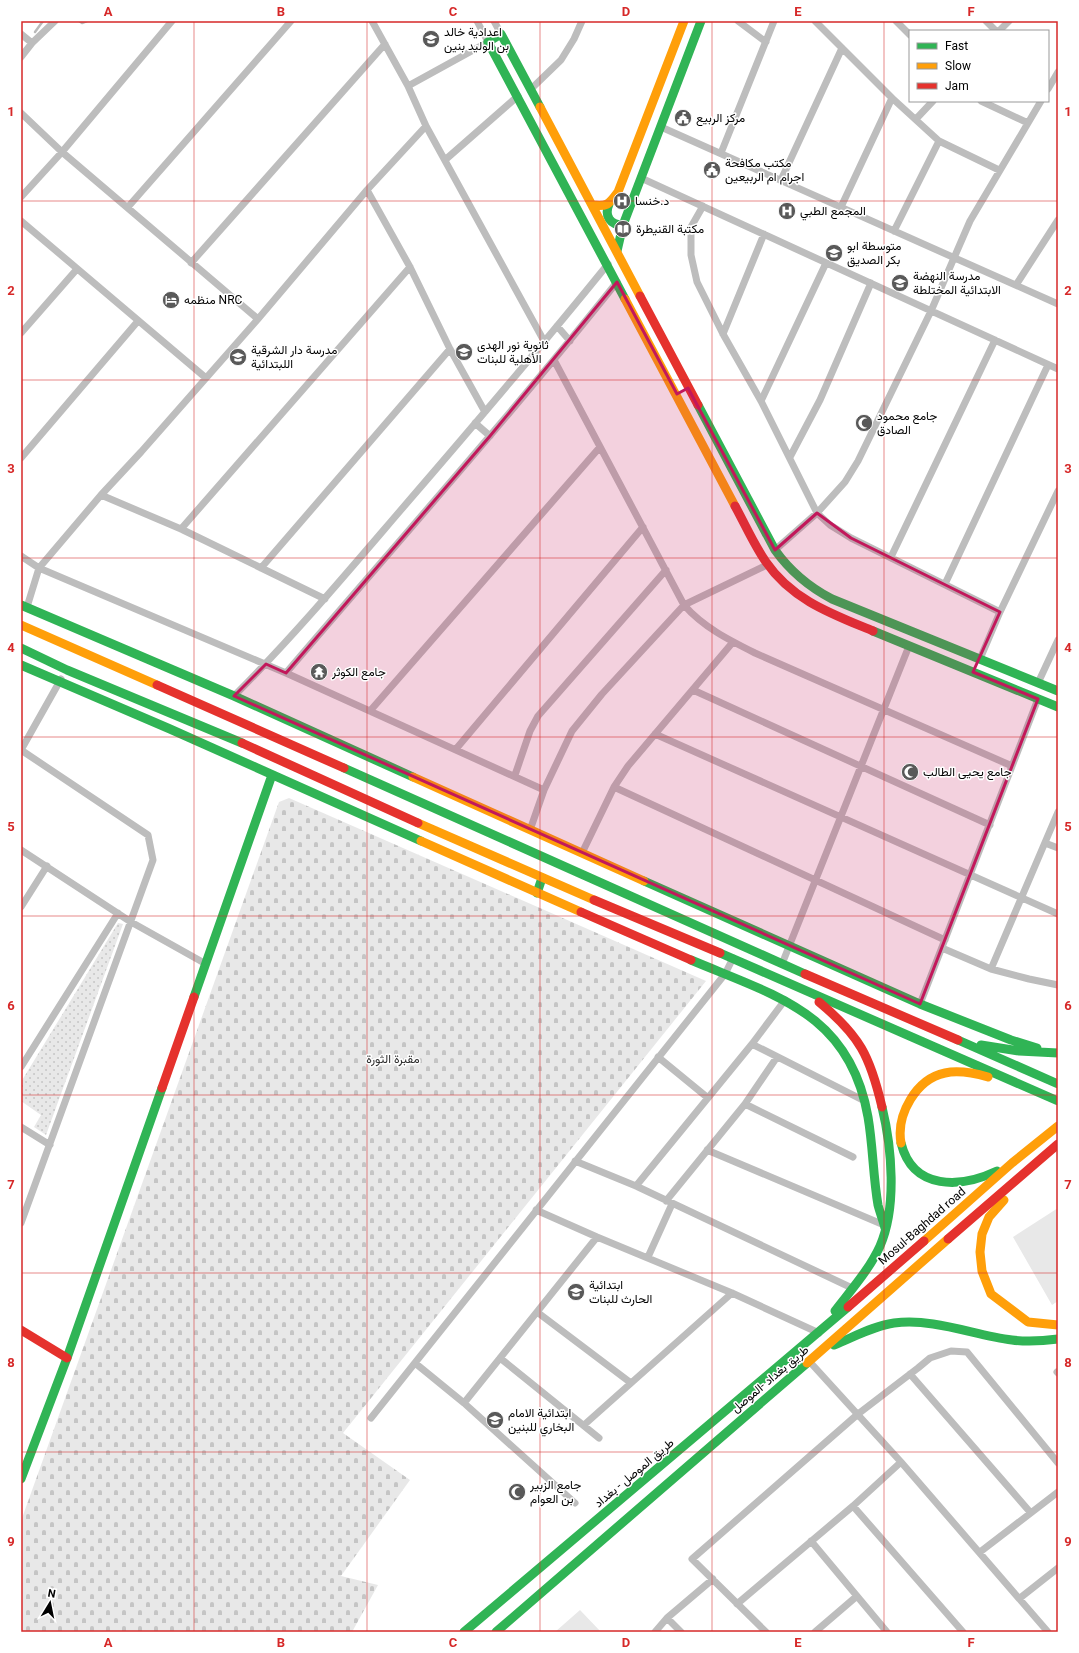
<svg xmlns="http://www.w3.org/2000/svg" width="1079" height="1653" viewBox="0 0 1079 1653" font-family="Roboto,Vazirmatn,sans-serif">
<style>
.grass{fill:url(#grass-dots)}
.cemetery{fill:url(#cemetery-stones)}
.pitch{fill:#e8e8e8}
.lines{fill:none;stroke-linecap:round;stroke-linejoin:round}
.stream{stroke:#bababa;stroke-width:2.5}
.street{stroke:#bdbdbd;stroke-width:7}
.fast{stroke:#30b455;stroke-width:9}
.slow{stroke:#ff9f0a;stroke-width:9}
.jam{stroke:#e5322d;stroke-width:9}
.marked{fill:#c2185b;fill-opacity:0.2;stroke:#c2185b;stroke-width:3;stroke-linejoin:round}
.grid{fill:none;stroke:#d62828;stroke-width:1;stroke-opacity:0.55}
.labels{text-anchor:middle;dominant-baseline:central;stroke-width:3;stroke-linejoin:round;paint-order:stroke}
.poi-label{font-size:12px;fill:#000;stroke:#fff;text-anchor:start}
.park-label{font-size:12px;fill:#2c2c2c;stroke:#fff}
.street-label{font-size:12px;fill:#000;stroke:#fff}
.neatline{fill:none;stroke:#d62828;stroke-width:1.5}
.grid-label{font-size:13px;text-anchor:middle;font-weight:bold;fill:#d62828}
</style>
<defs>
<pattern id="grass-dots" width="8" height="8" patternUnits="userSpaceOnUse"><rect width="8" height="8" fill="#e8e8e8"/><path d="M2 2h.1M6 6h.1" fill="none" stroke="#c5c5c5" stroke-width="1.8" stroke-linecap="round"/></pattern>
<pattern id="cemetery-stones" width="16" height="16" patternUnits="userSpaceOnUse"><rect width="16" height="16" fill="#e8e8e8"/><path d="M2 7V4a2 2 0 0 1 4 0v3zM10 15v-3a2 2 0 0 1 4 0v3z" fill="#c5c5c5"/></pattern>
</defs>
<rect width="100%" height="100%" fill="#fff"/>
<!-- grass -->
<path class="grass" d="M118 923 123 924 46 1135 34 1127 41 1115 21 1101V1082Z"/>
<!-- cemetery -->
<path class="cemetery" d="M289 798 706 981 343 1433 410 1480 341 1576 378 1585 352 1632H21V1521L279 802Z"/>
<!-- pitch -->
<path class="pitch" d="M1058 1208V1301L1052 1305 1013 1237Z
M580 1610 601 1632H555Z"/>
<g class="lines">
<!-- stream -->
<path class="stream" d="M79 21 82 23 87 21
M35 32 43 21"/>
<!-- street -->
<path class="street" d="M372 21 408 86 426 126 544 341
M494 21 501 34
M738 21 766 42
M815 21 892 98 939 141 999 170
M896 21 910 35
M986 21 996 31
M999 31 1009 21
M21 34 32 43
M21 57 32 43 55 21
M408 86 488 42 477 21
M531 89 561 60 574 39 582 21
M1048 89 1058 72
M981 101 1028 123
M21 113 62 152 258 319
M916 119 933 101
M661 127 1058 304
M721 153 774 21
M445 160 518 96
M641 178 1058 369
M781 180 842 48
M367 190 410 267 450 349 485 412
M21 197 62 152 172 21
M703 206 691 227V255L697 282 723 334 761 401 817 513 830 525 851 538 1000 612
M128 207 291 21
M841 207 892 98
M21 221 206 378
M894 231 939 141
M191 263 385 44
M1016 285 1058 220
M557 326 570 341
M21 333 77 269
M723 334 764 234
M554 360 684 605C703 627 729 640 755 653L1012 766
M761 401 826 263
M475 423 490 436
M790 457 820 400 871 283
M21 458 138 321
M101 495 181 529 325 599
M181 529 410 267
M775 550 817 513 845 482 858 461 931 311 970 221 1041 101
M21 556 39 568 286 673 544 790
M891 557 995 340
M261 568 450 349
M945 584 1048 365
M27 607 39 568 101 495 141 452 258 319 367 190 426 126
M980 659 1000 612 1058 491
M286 673C397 543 511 415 617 282
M1038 683 1058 640
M693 690 990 825
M234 696C293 637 346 574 400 511 470 430 540 348 608 264
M370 711 600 447
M655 734 1058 914
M456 749 643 527
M21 750 148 835 153 860 21 1223
M21 750 61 679
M515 775 530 731 538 716 666 570
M614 787 945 940
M530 830 544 790 572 731 602 694 684 605 767 565
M1045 843 1058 848
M21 850 131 922 206 964
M582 853 614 787 628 766 733 642
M21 907 47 866
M942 948 991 969 1029 979 1058 985
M782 964 909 646
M991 969 1058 812
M920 1004 1038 699
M752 1044 865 1101
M658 1057 708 1098
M21 1067 118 913
M745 1104 853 1157
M21 1127 50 1145
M707 1150 884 1225
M575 1161 636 1186 852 1288
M636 1186 752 1044 785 1000
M666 1201 745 1104 777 1057
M536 1210 597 1237 732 1293 819 1333
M648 1257 672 1204
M537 1312 631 1383
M500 1358 599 1438
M809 1361 901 1462 1048 1632
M415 1363 464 1403 575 1503
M1057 1372 1058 1373
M910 1374 1030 1512
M464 1403 597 1237
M371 1418 725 974 733 958
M584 1425 732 1293
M853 1506 963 1632
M811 1541 887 1632
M980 1552 1058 1492
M1020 1598 1058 1568
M737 1604 853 1506 901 1462
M667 1618 681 1632
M655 1632 667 1618 713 1579
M766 1632 692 1559 858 1414 918 1368 930 1358 951 1351 967 1352 1058 1463
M815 1632 857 1596"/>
<!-- fast -->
<path class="fast" d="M540 107 501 34 488 42 625 299
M609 204C604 216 610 225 623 225
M617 251 623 225 701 21
M698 405 775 550C790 571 809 587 832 599L1058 691
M21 605 234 696 413 777
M873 631 1058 707
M21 648 67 670 242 743
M21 665 170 729 421 841
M344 768 805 974
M644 881 920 1004 1011 1040 1037 1048
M537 893 542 878
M720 953 1058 1101
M691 960C776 996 850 1013 868 1117 873 1146 873 1176 878 1205 880 1213 883 1220 885 1228
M194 997 272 775
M958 1040 1058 1084
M981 1045 1019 1051 1058 1053
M901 1143C913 1191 961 1188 997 1171
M835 1311C851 1290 869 1270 880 1246 897 1207 892 1148 882 1107
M834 1345C854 1337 873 1326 894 1323 935 1318 973 1335 1012 1340 1027 1342 1043 1341 1058 1339
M21 1479 67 1358 162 1088
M464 1632 848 1307
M496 1632 807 1363"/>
<!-- slow -->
<path class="slow" d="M540 107 640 296
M592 205C608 207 609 204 618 192L684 21
M625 299 735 506
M21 625 157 685
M413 777 644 881
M418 823 594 900
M421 841 581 912
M901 1143C896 1115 916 1079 945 1073 959 1070 974 1073 988 1077
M1004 1200 989 1217 982 1234 980 1252 982 1271 991 1294 1028 1322 1058 1325
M924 1241 1012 1163 1058 1126
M807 1363 948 1239"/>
<!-- jam -->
<path class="jam" d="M640 296 698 405
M735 506C745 524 754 545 766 562 792 600 832 614 873 631
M157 685 344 768
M242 743 418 823
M594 900 720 953
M581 912 691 960
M805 974 958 1040
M819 1002C860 1036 870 1056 882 1107
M162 1088 194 997
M948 1239 1058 1144
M848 1307 924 1241
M21 1330 67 1358"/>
</g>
<!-- marked area -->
<path class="marked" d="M617 282 677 394 688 388 775 550 817 513 851 538 1000 612 973 672 1038 699 920 1004 234 696 266 664 286 673 490 436Z"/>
<!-- grid -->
<path class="grid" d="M194 21V1632M367 21V1632M540 21V1632M712 21V1632M884 21V1632M21 201H1058M21 380H1058M21 558H1058M21 737H1058M21 916H1058M21 1095H1058M21 1273H1058M21 1452H1058"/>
<!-- icons -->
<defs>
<symbol id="school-disc" viewBox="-11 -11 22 22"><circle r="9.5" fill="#595959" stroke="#fff"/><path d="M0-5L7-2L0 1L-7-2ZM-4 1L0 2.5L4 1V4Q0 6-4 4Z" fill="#fff"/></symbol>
<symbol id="civic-disc" viewBox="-11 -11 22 22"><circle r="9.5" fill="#595959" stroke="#fff"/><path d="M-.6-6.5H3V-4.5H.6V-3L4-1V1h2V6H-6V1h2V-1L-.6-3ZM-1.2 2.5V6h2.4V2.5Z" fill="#fff"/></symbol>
<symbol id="hospital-disc" viewBox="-11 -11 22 22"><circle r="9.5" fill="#595959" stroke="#fff"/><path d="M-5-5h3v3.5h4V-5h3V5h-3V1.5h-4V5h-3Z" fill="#fff"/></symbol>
<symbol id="library-disc" viewBox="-11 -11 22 22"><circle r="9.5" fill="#595959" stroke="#fff"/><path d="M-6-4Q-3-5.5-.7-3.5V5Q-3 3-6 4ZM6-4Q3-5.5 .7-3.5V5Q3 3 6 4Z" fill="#fff"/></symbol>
<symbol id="hotel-disc" viewBox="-11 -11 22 22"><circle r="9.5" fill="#595959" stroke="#fff"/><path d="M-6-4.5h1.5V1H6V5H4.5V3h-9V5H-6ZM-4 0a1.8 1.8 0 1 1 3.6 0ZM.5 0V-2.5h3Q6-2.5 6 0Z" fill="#fff"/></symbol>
<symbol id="mosque-disc" viewBox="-11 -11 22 22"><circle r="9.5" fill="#595959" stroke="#fff"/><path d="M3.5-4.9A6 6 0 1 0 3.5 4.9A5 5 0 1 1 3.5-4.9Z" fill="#fff"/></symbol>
<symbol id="temple-disc" viewBox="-11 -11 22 22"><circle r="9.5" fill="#595959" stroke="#fff"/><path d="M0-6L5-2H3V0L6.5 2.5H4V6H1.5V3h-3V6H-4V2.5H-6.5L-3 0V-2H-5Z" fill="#fff"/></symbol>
</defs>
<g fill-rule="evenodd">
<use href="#school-disc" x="421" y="29" width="20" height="20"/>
<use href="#civic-disc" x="673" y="108" width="20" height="20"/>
<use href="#civic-disc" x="702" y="160" width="20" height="20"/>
<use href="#hospital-disc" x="612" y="191" width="20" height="20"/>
<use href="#hospital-disc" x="777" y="201" width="20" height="20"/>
<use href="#library-disc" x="613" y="219" width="20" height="20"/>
<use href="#school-disc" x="824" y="243" width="20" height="20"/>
<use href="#school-disc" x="890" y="273" width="20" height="20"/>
<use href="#hotel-disc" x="161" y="290" width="20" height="20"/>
<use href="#school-disc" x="454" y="342" width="20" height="20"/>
<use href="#school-disc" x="228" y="347" width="20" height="20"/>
<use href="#mosque-disc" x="854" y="413" width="20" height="20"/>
<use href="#temple-disc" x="309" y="662" width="20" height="20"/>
<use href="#mosque-disc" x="900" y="762" width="20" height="20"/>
<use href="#school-disc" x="566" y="1282" width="20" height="20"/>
<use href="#school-disc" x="485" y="1410" width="20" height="20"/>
<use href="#mosque-disc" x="507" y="1482" width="20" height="20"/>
</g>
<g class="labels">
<!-- poi labels -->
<g class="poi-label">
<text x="444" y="32">اعدادية خالد<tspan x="444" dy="14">بن الوليد بنين</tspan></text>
<text x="696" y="118">مركز الربيع</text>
<text x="725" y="163">مكتب مكافحة<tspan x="725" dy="14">اجرام ام الربيعين</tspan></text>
<text x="635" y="201">د.خنسا</text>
<text x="800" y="211">المجمع الطبي</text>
<text x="636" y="229">مكتبة القنيطرة</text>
<text x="847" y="246">متوسطة ابو<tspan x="847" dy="14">بكر الصديق</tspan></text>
<text x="913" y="276">مدرسة النهضة<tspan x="913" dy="14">الابتدائية المختلطة</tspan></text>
<text x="184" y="300">منظمه NRC</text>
<text x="477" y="345">ثانوية نور الهدى<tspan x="477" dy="14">الأهلية للبنات</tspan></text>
<text x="251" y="350">مدرسة دار الشرقية<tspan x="251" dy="14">اللبتدائية</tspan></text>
<text x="877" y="416">جامع محمود<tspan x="877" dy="14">الصادق</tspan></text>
<text x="332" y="672">جامع الكوثر</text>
<text x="923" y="772">جامع يحيى الطالب</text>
<text x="589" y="1285">ابتدائية<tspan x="589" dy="14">الحارث للبنات</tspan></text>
<text x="508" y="1413">ابتدائية الامام<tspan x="508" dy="14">البخاري للبنين</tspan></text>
<text x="530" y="1485">جامع الزبير<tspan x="530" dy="14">بن العوام</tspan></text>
</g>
<!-- park labels -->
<g class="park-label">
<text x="393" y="1059">مقبرة الثورة</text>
</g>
<!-- street labels -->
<g class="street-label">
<text transform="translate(922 1226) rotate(-41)">Mosul-Baghdad road</text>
<text transform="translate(770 1379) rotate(-40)">طريق بغداد -الموصل</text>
<text transform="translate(634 1473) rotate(-40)">طريق الموصل - بغداد</text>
</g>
</g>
<!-- border -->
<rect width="1079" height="1653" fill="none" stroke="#ffffff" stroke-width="44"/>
<!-- legend -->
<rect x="909" y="30" width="140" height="72" fill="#ffffff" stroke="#999999"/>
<rect x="917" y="43" width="20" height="6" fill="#30b455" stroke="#999999"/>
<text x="945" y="50" font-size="12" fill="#000000">Fast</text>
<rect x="917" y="63" width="20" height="6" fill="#ff9f0a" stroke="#999999"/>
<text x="945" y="70" font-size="12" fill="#000000">Slow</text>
<rect x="917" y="83" width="20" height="6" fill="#e5322d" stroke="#999999"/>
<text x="945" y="90" font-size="12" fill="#000000">Jam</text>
<!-- north arrow -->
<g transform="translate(50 1603) rotate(10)" stroke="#ffffff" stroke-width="3" paint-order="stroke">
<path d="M0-3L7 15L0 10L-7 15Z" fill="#000000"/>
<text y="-6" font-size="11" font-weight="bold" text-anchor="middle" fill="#000000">N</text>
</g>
<rect x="22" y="22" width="1035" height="1609" class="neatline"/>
<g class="grid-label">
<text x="108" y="16">A</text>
<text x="281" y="16">B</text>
<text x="453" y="16">C</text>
<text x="626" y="16">D</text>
<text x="798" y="16">E</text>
<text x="971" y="16">F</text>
<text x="11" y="116">1</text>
<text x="1068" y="116">1</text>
<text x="11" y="295">2</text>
<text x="1068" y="295">2</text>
<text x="11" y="473">3</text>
<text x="1068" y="473">3</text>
<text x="11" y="652">4</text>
<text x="1068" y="652">4</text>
<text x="11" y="831">5</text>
<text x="1068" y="831">5</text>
<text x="11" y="1010">6</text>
<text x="1068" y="1010">6</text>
<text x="11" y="1189">7</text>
<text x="1068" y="1189">7</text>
<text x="11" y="1367">8</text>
<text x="1068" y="1367">8</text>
<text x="11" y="1546">9</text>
<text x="1068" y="1546">9</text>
<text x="108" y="1647">A</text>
<text x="281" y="1647">B</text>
<text x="453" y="1647">C</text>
<text x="626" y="1647">D</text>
<text x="798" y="1647">E</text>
<text x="971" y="1647">F</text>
</g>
</svg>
